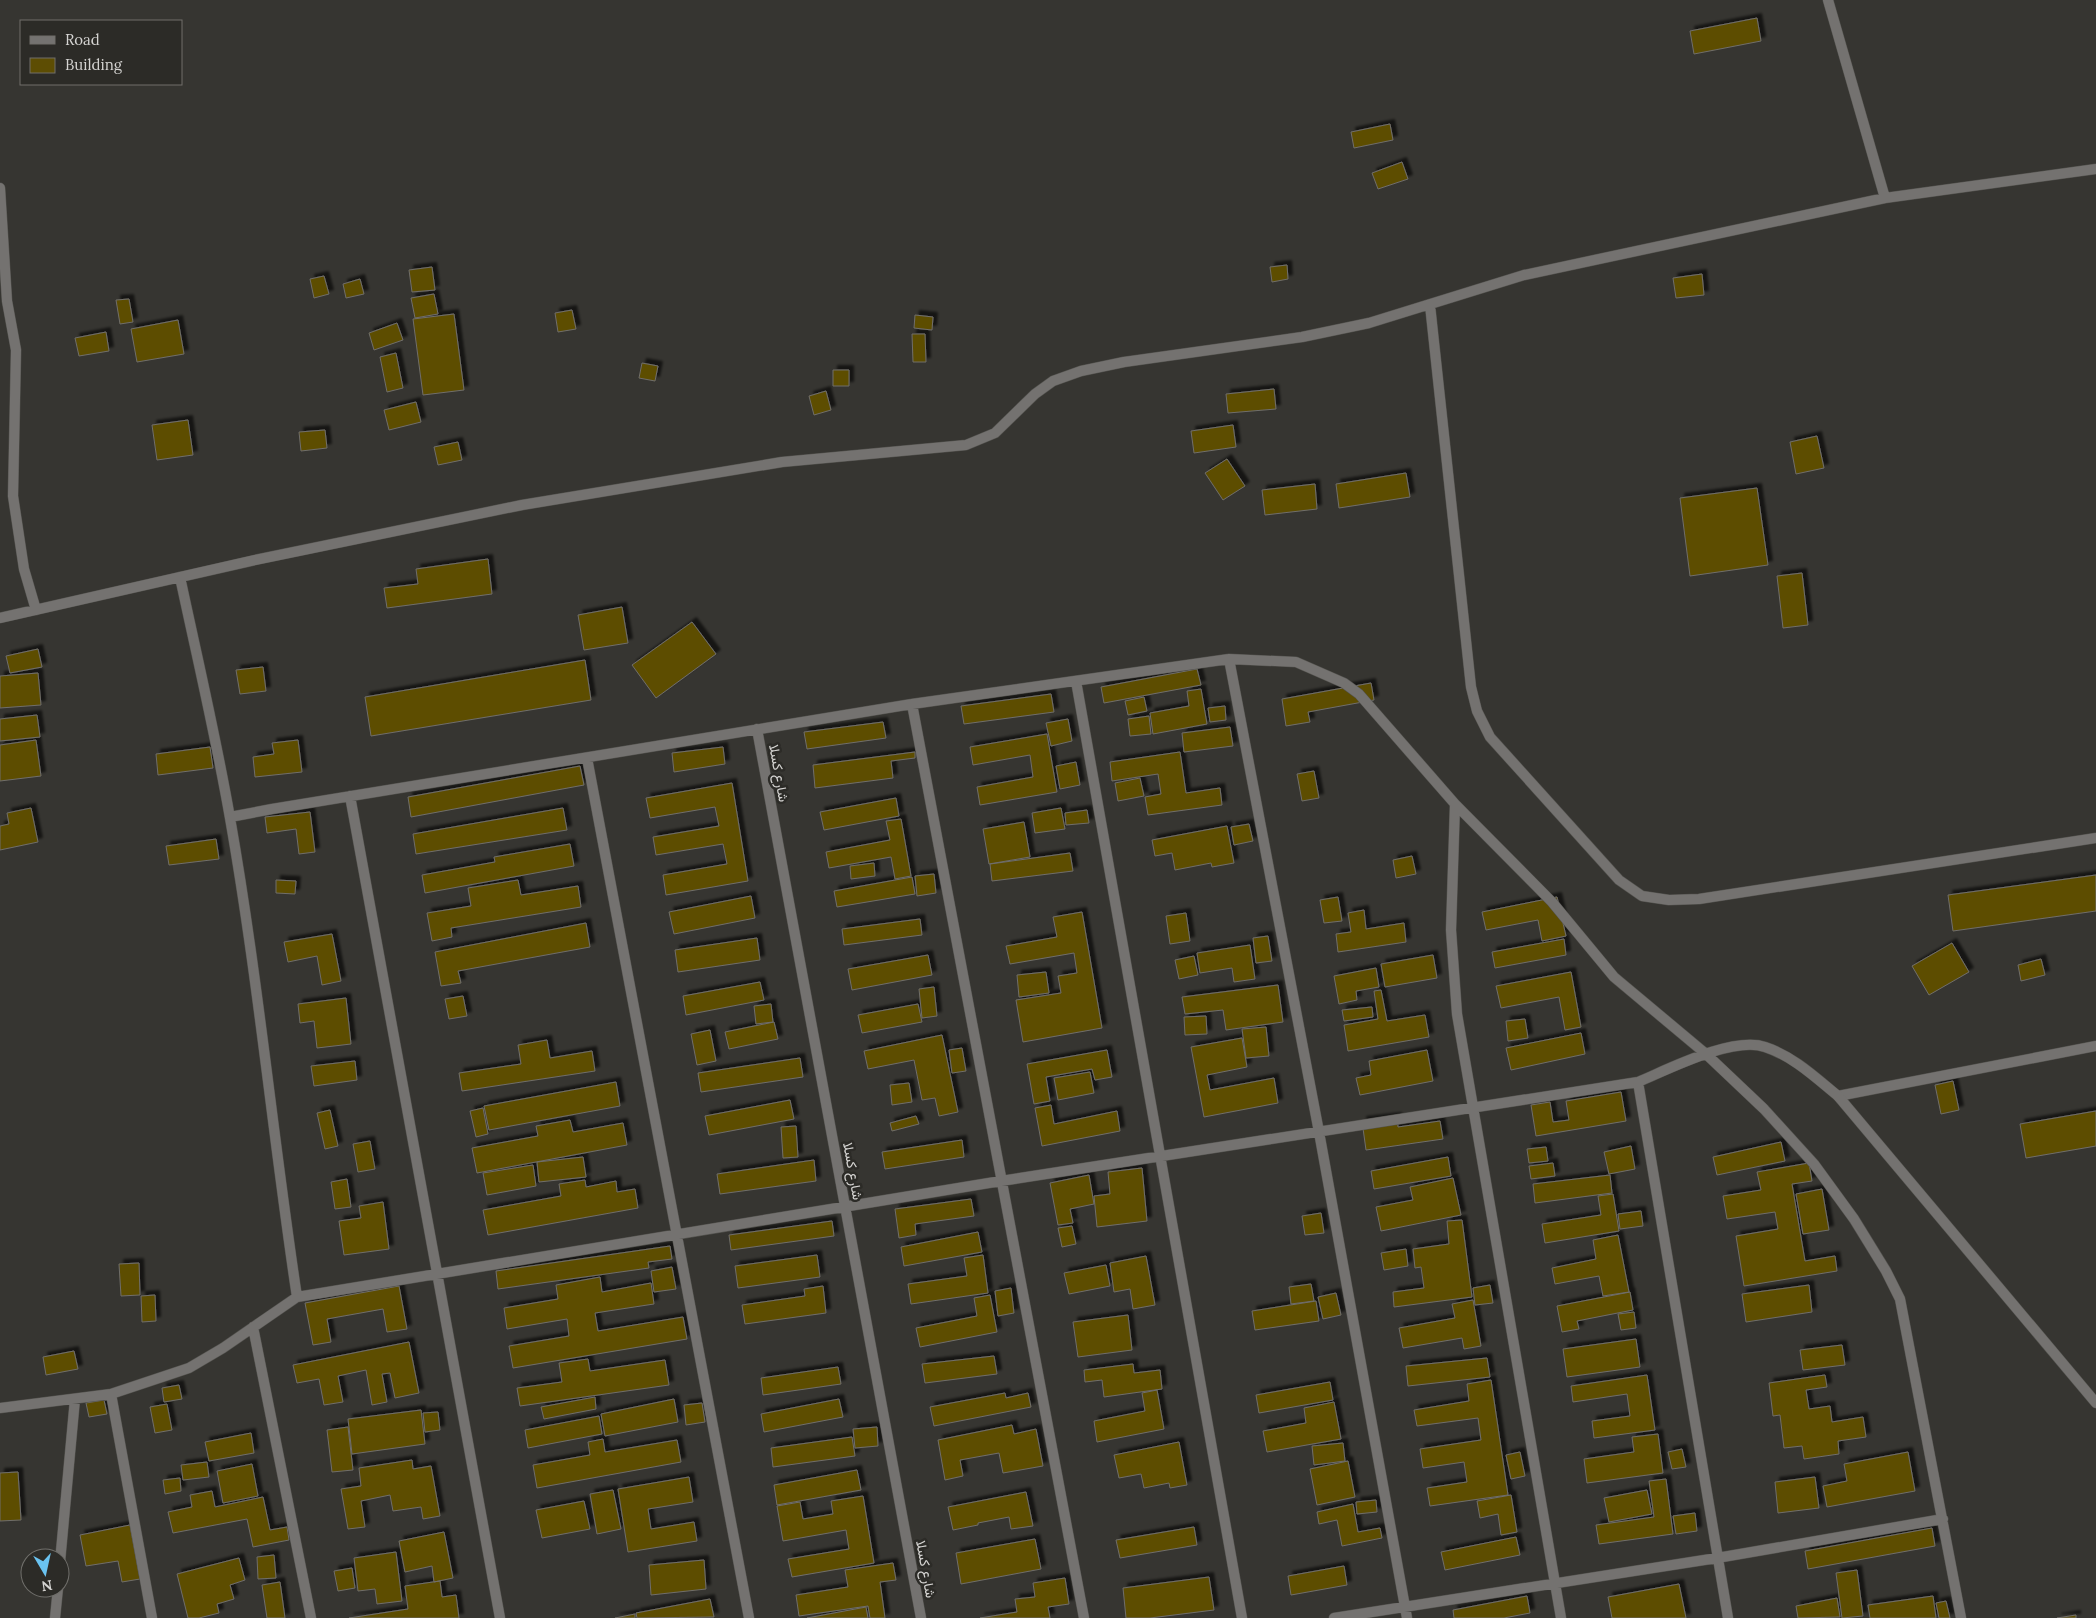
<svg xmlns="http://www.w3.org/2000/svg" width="2096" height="1618" viewBox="0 0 2096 1618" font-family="Lora,Vazirmatn,serif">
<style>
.building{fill:#5d4d03;stroke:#706e6a;filter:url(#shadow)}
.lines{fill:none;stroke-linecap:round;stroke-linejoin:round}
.lane-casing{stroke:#53524e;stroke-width:11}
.street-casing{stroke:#53524e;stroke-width:11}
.lane{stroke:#747270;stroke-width:10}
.street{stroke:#747270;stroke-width:10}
.labels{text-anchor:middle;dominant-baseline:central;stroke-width:5;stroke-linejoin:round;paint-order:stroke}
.street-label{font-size:14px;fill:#d5d4d2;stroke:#2c2b27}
</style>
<defs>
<filter id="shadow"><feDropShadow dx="4.5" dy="-4.5" stdDeviation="1" flood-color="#0009"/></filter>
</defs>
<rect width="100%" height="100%" fill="#363531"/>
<!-- building -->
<path class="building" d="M1757 18 1761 41 1694 54 1690 31Z
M1390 124 1393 140 1354 148 1351 132Z
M1402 162 1408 179 1378 189 1372 173Z
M1287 265 1288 279 1272 282 1270 267Z
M432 267 435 290 412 292 409 270Z
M1702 274 1704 295 1676 298 1673 278Z
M324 276 329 294 314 298 310 279Z
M360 279 364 294 346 298 343 284Z
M434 294 438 314 415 318 411 298Z
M129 299 133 322 120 324 116 300Z
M572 310 576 329 558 332 555 313Z
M454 314 464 390 423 395 413 319Z
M915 315 933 317 932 330 914 328Z
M178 320 184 354 137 362 131 329Z
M397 323 403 340 374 350 369 333Z
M106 332 109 351 79 356 75 338Z
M912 334H925L926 362H913Z
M396 353 403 388 387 392 380 357Z
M642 363 658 366 655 381 639 378Z
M833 370H849V386H833Z
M1274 389 1276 409 1228 413 1226 394Z
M826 391 831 410 814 415 809 396Z
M416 402 421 422 389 430 384 410Z
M188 420 193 455 157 460 152 425Z
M1233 425 1236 447 1194 453 1191 431Z
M325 430 327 448 301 451 299 432Z
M1817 436 1824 468 1796 474 1790 442Z
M458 442 462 460 438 465 434 447Z
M1227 459 1245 486 1223 500 1205 473Z
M1406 473 1410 497 1339 508 1336 484Z
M1315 484 1317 509 1265 515 1262 490Z
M1757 488 1768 565 1690 576 1680 498Z
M488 559 492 594 387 608 384 588 418 584 416 569Z
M1802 573 1808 625 1783 628 1777 576Z
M622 607 628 643 584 650 578 615Z
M692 622 716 654 656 698 632 665Z
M38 649 42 667 10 673 6 656Z
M585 660 591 700 371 736 365 697Z
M263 667 266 691 240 694 236 670Z
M1197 669 1201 685 1104 703 1101 687Z
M38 673 41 705 0 708V676Z
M1371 683 1374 700 1308 712 1310 722 1286 726 1282 699Z
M1201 689 1207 724 1153 734 1150 713 1189 706 1187 691Z
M1051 694 1054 712 964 724 961 706Z
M1144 697 1147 711 1128 715 1125 701Z
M1225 706 1226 720 1210 722 1208 708Z
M37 715 40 737 0 741V719Z
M1149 716 1151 734 1130 736 1128 719Z
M1068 719 1072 741 1051 746 1046 723Z
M883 722 886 738 807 749 804 732Z
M1230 727 1233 746 1184 752 1182 733Z
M1047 734 1057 792 980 805 977 787 1033 777 1030 755 973 765 970 747Z
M36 740 41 776 0 781V745Z
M298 740 302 772 255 777 253 757 274 754 272 743Z
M210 747 213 768 158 775 156 754Z
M723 747 725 764 674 772 672 753Z
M915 752V758L891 761 893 778 815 788 813 765Z
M1180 752 1186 793 1220 788 1222 805 1148 815 1145 797 1161 794 1158 774 1112 781 1110 762Z
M1076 762 1080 785 1060 789 1056 766Z
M580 766 584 785 411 817 408 797Z
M1314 771 1319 798 1302 801 1297 774Z
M1140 778 1144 796 1118 801 1115 783Z
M732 783 748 881 666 895 663 875 727 864 723 844 656 855 653 837 719 826 715 807 650 818 646 798Z
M896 798 899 816 824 830 820 812Z
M31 808 38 842 0 850V826L9 824 7 813Z
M563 808 567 830 416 854 413 834Z
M1061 808 1065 829 1035 833 1032 813Z
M1087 810 1089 823 1066 825 1065 813Z
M310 812 315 852 299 854 296 829 267 833 265 817Z
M901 819 911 876 895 879 891 857 829 868 826 852 890 840 886 821Z
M1024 822 1030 857 989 864 983 829Z
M1249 824 1253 841 1234 845 1231 827Z
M1227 826 1234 863 1212 867 1211 863 1175 870 1172 853 1155 856 1152 840Z
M216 839 219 859 169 865 166 846Z
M570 844 574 866 425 893 422 875 495 862 494 857Z
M1070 853 1073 871 992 881 990 864Z
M1412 856 1416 874 1396 878 1393 860Z
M874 863 875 876 851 879 850 866Z
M934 874 936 893 917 896 915 876Z
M2096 875V911L1953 931 1948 895Z
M912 877 915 894 837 907 834 891Z
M276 880 296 881 295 894 276 893Z
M518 880 521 895 578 886 581 907 451 928 452 937 432 941 427 913 471 906 468 888Z
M751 896 755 918 674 934 669 912Z
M1338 897 1342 921 1324 923 1320 900Z
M1557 897 1566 936 1542 941 1538 920 1486 930 1482 912Z
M1364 910 1366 929 1404 923 1406 942 1338 952 1336 934 1351 932 1348 913Z
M1082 912 1102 1028 1023 1042 1016 1000 1061 993 1058 976 1077 973 1074 953 1010 964 1006 946 1057 937 1053 917Z
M1186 913 1190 941 1170 944 1166 916Z
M920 919 922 935 844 945 842 929Z
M586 923 590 947 458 971 461 983 441 986 435 952Z
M332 934 341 981 322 985 317 956 288 962 284 942Z
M1268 936 1272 961 1256 963 1253 938Z
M757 938 760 960 678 972 675 950Z
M1564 939 1566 955 1495 968 1492 952Z
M1952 943 1969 972 1929 995 1912 966Z
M1250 945 1255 979 1234 982 1232 968 1200 973 1197 953Z
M928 955 932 975 852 990 848 969Z
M1433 955 1437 978 1385 987 1381 964Z
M1194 956 1198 975 1179 979 1175 960Z
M2041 959 2045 975 2021 981 2018 965Z
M1376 968 1379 987 1356 991 1357 1000 1339 1004 1334 976Z
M1046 972 1049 993 1019 997 1017 975Z
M1571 972 1581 1027 1565 1030 1559 997 1501 1008 1496 986Z
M760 982 764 1000 686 1015 683 996Z
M1278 985 1283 1022 1226 1030 1223 1010 1185 1014 1182 997Z
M934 987 937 1016 922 1018 919 989Z
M1381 990 1387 1021 1425 1015 1429 1037 1348 1051 1344 1025 1378 1019 1374 991Z
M463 996 467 1016 449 1019 445 999Z
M346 998 351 1044 317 1048 314 1021 300 1023 298 1004Z
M771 1004 773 1022 756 1024 754 1006Z
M918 1004 922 1022 862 1033 858 1015Z
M1372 1007 1373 1017 1344 1021 1342 1010Z
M1206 1016 1207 1034 1185 1035 1184 1017Z
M1525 1019 1528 1038 1508 1041 1506 1021Z
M774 1022 778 1039 729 1049 725 1032Z
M1266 1027 1269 1056 1246 1058 1242 1029Z
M710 1030 716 1061 697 1065 691 1034Z
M1581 1033 1585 1054 1511 1070 1506 1048Z
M942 1035 958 1112 939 1116 935 1098 922 1100 914 1060 868 1069 864 1051Z
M1242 1038 1247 1067 1207 1075 1210 1090 1274 1078 1278 1103 1204 1117 1191 1047Z
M547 1040 550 1058 592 1051 595 1071 462 1091 459 1073 521 1064 518 1045Z
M962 1048 966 1071 952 1073 949 1050Z
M1107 1050 1112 1077 1095 1080 1092 1069 1046 1077 1050 1101 1034 1104 1027 1064Z
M1427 1050 1433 1081 1360 1095 1356 1078 1371 1075 1369 1061Z
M800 1058 803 1077 701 1092 698 1073Z
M355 1061 357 1080 314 1086 311 1066Z
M1090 1072 1094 1093 1058 1100 1054 1078Z
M1953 1081 1959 1110 1941 1114 1935 1085Z
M616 1082 620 1106 489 1130 484 1106Z
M909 1083 912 1102 892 1105 890 1085Z
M1621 1092 1626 1121 1536 1136 1531 1105 1550 1102 1553 1122 1569 1120 1566 1101Z
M790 1100 794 1119 709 1135 705 1116Z
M1051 1105 1054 1124 1117 1111 1120 1131 1042 1146 1035 1108Z
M483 1108 488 1134 476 1137 470 1111Z
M330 1110 338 1146 325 1149 317 1113Z
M2096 1111V1146L2026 1158 2020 1124Z
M916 1116 919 1124 892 1131 890 1123Z
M1397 1117 1398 1127 1440 1121 1443 1139 1366 1150 1362 1121Z
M570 1120 573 1132 623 1123 627 1145 477 1173 472 1148 538 1136 536 1126Z
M796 1126 798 1157 783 1158 781 1127Z
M962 1140 964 1157 885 1169 882 1152Z
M370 1141 375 1169 358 1172 353 1144Z
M1781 1142 1785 1161 1717 1175 1713 1157Z
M1631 1146 1635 1169 1609 1174 1604 1152Z
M1546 1147 1548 1161 1529 1163 1527 1149Z
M583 1157 586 1177 539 1182 537 1162Z
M1448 1157 1451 1176 1374 1189 1371 1171Z
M814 1160 816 1181 720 1194 717 1174Z
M1553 1163 1555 1176 1531 1179 1529 1166Z
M1809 1163 1812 1181 1792 1184 1805 1261 1835 1256 1837 1271 1744 1286 1736 1236 1778 1229 1775 1212 1727 1219 1723 1196 1761 1190 1757 1172Z
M533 1165 536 1186 487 1195 483 1173Z
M1142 1168 1147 1221 1097 1227 1094 1196 1110 1194 1108 1172Z
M1089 1175 1094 1204 1070 1209 1073 1223 1058 1225 1050 1183Z
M1610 1175 1612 1193 1535 1203 1533 1184Z
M1453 1178 1461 1215 1381 1231 1376 1207 1413 1200 1410 1187Z
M347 1179 351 1207 335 1209 331 1182Z
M585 1180 586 1187 616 1181 617 1192 635 1189 638 1208 488 1235 483 1210 561 1196 559 1184Z
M1822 1189 1829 1230 1803 1234 1796 1194Z
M1613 1194 1619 1231 1545 1243 1542 1224 1601 1215 1598 1196Z
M971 1199 974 1216 915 1224 916 1235 899 1238 895 1209Z
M383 1202 389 1249 344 1255 339 1221 361 1218 359 1206Z
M1641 1211 1643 1226 1620 1229 1618 1214Z
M1321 1213 1324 1233 1305 1235 1302 1216Z
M1462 1220 1472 1297 1394 1307 1393 1292 1424 1288 1421 1267 1415 1268 1413 1249 1449 1244 1447 1221Z
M832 1221 834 1236 731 1250 729 1235Z
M1072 1226 1076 1244 1062 1247 1058 1228Z
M978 1232 982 1252 904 1266 901 1247Z
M1618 1235 1629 1292 1603 1296 1599 1276 1555 1284 1552 1268 1596 1259 1593 1240Z
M670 1246 672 1259 648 1262 649 1268 498 1289 496 1271Z
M1406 1249 1408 1266 1384 1270 1381 1253Z
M817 1255 820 1277 738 1288 735 1266Z
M983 1255 988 1293 911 1304 908 1284 967 1276 964 1258Z
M1146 1256 1155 1305 1133 1309 1130 1289 1114 1292 1110 1263Z
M139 1263 140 1295 121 1296 119 1264Z
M1106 1265 1110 1286 1069 1294 1064 1273Z
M672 1267 676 1289 654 1292 651 1271Z
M600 1277 602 1292 651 1283 654 1304 595 1313 598 1331 683 1317 687 1339 513 1368 509 1346 569 1336 567 1319 507 1329 504 1308 558 1299 556 1285Z
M1311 1284 1314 1301 1291 1304 1289 1287Z
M1490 1285 1493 1303 1475 1305 1473 1288Z
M1809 1285 1812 1312 1746 1322 1742 1294Z
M399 1286 407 1329 387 1332 383 1309 327 1319 331 1342 313 1345 305 1303Z
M823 1286 826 1313 745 1324 742 1305 805 1296 804 1289Z
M1011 1288 1014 1313 998 1316 995 1291Z
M1630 1292 1633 1310 1577 1321 1579 1329 1562 1332 1557 1306Z
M1336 1293 1341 1315 1323 1319 1318 1297Z
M155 1295 156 1321 142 1322 141 1296Z
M990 1295 997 1332 920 1347 916 1328 977 1316 974 1298Z
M1473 1300 1481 1346 1464 1349 1462 1338 1403 1348 1399 1328 1455 1318 1452 1304Z
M1316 1301 1319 1321 1255 1330 1252 1311Z
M1634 1312 1636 1328 1621 1330 1618 1314Z
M1128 1315 1132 1350 1078 1357 1073 1322Z
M1636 1339 1640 1367 1567 1377 1563 1349Z
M409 1342 419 1393 395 1398 390 1373 382 1374 387 1402 372 1405 366 1370 338 1376 343 1402 324 1405 319 1379 297 1383 293 1365Z
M1842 1345 1845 1365 1803 1370 1800 1350Z
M74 1351 78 1369 46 1375 43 1357Z
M994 1356 997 1374 925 1383 922 1364Z
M1487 1358 1490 1377 1408 1386 1406 1366Z
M588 1359 590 1371 665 1360 669 1385 520 1406 517 1388 562 1382 559 1363Z
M1133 1364 1134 1373 1160 1370 1162 1389 1104 1397 1102 1380 1085 1382 1084 1370Z
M838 1367 841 1384 763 1395 761 1378Z
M1647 1375 1655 1430 1594 1438 1592 1421 1630 1416 1627 1394 1573 1402 1571 1386Z
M1825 1375 1827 1387 1806 1390 1809 1409 1830 1406 1832 1422 1863 1417 1866 1437 1838 1441 1839 1454 1804 1459 1802 1446 1784 1448 1780 1415 1773 1416 1769 1383Z
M1491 1380 1508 1495 1430 1506 1427 1488 1467 1482 1464 1462 1423 1468 1420 1449 1481 1440 1478 1418 1417 1426 1414 1410 1469 1401 1467 1384Z
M1330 1382 1333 1400 1259 1413 1256 1395Z
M179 1385 182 1399 164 1402 162 1388Z
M1157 1390 1164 1429 1097 1442 1094 1421 1145 1411 1142 1393Z
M1005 1393 1006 1398 1028 1393 1031 1407 934 1426 930 1407Z
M595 1397 596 1409 544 1419 541 1407Z
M674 1399 678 1422 605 1436 601 1414Z
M839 1399 843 1417 764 1432 761 1414Z
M104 1400 107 1414 89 1417 86 1403Z
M1334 1402 1341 1439 1267 1452 1263 1431 1306 1423 1304 1408Z
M702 1403 705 1422 686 1425 684 1405Z
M167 1404 172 1430 155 1433 150 1407Z
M421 1410 425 1444 352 1454 348 1419Z
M438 1412 440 1430 425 1432 423 1413Z
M599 1416 602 1434 528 1448 525 1430Z
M1012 1425 1014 1434 1036 1429 1043 1466 1003 1473 999 1453 960 1460 963 1476 945 1480 938 1440Z
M348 1427 353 1470 332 1472 327 1430Z
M877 1427 878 1446 855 1448 853 1429Z
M251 1433 254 1453 209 1461 205 1442Z
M1658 1434 1663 1473 1587 1483 1584 1459 1634 1452 1632 1437Z
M852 1437 855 1456 773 1467 771 1448Z
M603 1439 605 1452 677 1440 681 1462 537 1488 533 1465 590 1455 588 1442Z
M1179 1442 1187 1485 1170 1488 1169 1483 1144 1488 1141 1474 1119 1478 1114 1455Z
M1343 1443 1345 1461 1314 1465 1312 1446Z
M1682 1449 1686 1467 1672 1469 1668 1452Z
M1520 1452 1525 1476 1511 1479 1506 1455Z
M1908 1452 1915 1491 1827 1507 1823 1486 1847 1481 1844 1464Z
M412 1460 413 1469 431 1466 440 1516 423 1519 421 1507 393 1511 390 1495 361 1501 365 1527 348 1529 341 1489 361 1486 359 1468Z
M1348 1461 1355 1497 1317 1505 1310 1469Z
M207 1462 209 1477 183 1480 181 1465Z
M252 1464 258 1496 223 1503 217 1471Z
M857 1470 861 1490 777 1505 774 1485Z
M18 1472 21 1520 0 1521V1473Z
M689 1477 693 1502 648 1509 651 1529 694 1522 697 1541 628 1552 618 1489Z
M1815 1477 1819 1508 1778 1513 1775 1482Z
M180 1478 181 1491 165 1494 163 1480Z
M1666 1479 1673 1534 1599 1544 1596 1525 1654 1517 1649 1481Z
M613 1490 621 1529 597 1534 590 1494Z
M1647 1490 1652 1514 1609 1522 1604 1498Z
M212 1491 215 1507 263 1497 270 1530 287 1527 289 1540 253 1547 247 1519 173 1533 168 1512 192 1507 190 1495Z
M1026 1492 1033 1526 1011 1529 1009 1517 978 1523V1525L953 1530 948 1507Z
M1511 1495 1517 1532 1501 1535 1498 1514 1480 1518 1477 1501Z
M863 1496 874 1563 792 1577 788 1559 849 1549 846 1530 783 1541 777 1506 800 1502 803 1519 833 1514 831 1501Z
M1376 1500 1377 1512 1357 1514 1356 1502Z
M584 1501 590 1529 542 1538 536 1510Z
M1353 1504 1358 1532 1380 1528 1382 1538 1342 1546 1337 1520 1319 1524 1317 1512Z
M1695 1513 1697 1531 1676 1534 1673 1516Z
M130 1525 140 1579 122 1582 118 1561 86 1566 80 1535Z
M1194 1527 1197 1545 1120 1558 1116 1540Z
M1932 1528 1935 1546 1808 1569 1805 1551Z
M444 1532 453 1578 434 1582 432 1566 405 1572 399 1541Z
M1516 1537 1520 1555 1445 1570 1441 1552Z
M1035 1539 1041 1569 961 1584 956 1553Z
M396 1552 402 1601 377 1604 375 1589 358 1591 354 1558Z
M274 1555 276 1578 258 1579 257 1557Z
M239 1558 245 1580 230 1585 234 1599 217 1604 219 1613 199 1618H188L177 1574Z
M704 1560 706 1589 651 1595 649 1565Z
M893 1563 896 1580 880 1582 885 1618H870L868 1606 799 1616 796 1595 848 1587 845 1570Z
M1344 1566 1347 1585 1291 1595 1288 1576Z
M352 1568 355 1588 338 1591 334 1571Z
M1857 1570 1863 1616 1842 1618 1836 1573Z
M1209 1577 1214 1610 1150 1618H1126L1123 1588Z
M1065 1578 1069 1604 1048 1607 1050 1618H980L1017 1612 1015 1599 1035 1597 1033 1583Z
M440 1581 442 1597 456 1595 459 1618H349L408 1609 405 1586Z
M280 1582 285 1618H267L262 1585Z
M1679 1584 1686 1618H1612L1608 1597Z
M1527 1596 1530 1613 1504 1618H1454L1453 1610Z
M1933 1596 1936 1618H1870L1868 1605Z
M1837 1598 1840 1617 1798 1618 1796 1606Z
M710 1599 714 1617 637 1618 636 1613Z
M1946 1601 1950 1618H1939L1936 1603Z
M866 1607 868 1618H807Z
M635 1614V1618H615Z
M2076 1615V1618H2057Z"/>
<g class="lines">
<defs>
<path id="lane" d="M1838 1096 2096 1046"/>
<path id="street" d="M1828 0 1885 198
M0 188 7 301 16 350 13 496 24 569 36 610
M1430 305 1471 687 1477 711 1490 737 1619 880 1642 896 1669 900 1699 899 2096 838
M180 577C197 657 216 737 230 818 258 977 273 1138 297 1297
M0 618 255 560 522 505 782 462 966 445 995 433 1035 394 1053 381 1081 371 1124 362 1302 337 1369 323 1524 275 1885 198 2096 169
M1229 659 1319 1132 1407 1618
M1076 681 1242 1618
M912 704 1084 1618
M757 729 921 1618
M587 758 749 1618
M350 796 500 1618
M1455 804 1451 930 1457 1014 1561 1618
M230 817 272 809 912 704 1229 659 1296 662 1344 683 1359 694 1455 804 1552 902 1614 977 1706 1054 1764 1109 1814 1164 1854 1219 1886 1271 1900 1299 1961 1618
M1638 1082 1728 1618
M253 1327 311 1618
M111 1394 152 1618
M0 1408 111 1394 189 1368 223 1348 297 1297 1001 1181 1638 1082C1669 1069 1733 1036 1765 1047 1793 1056 1816 1078 1838 1096L2096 1403
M60 1562 75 1399
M55 1618 58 1588
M1334 1618 1717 1558 1943 1519"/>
</defs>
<!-- lane casing -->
<use href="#lane" class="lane-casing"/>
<!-- street casing -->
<use href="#street" class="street-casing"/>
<!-- lane -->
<use href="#lane" class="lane"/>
<!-- street -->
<use href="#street" class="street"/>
</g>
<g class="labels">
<!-- street labels -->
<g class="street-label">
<text transform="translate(779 773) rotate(80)">شارع كسلا</text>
<text transform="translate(853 1171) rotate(80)">شارع كسلا</text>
<text transform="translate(926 1569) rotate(80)">شارع كسلا</text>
</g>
</g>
<!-- legend -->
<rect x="20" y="20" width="162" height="65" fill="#2c2b27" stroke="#706f6b"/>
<rect x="30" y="36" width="25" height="8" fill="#747270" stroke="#706f6b"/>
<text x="65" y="45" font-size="15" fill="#d5d4d2">Road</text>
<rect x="30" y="58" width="25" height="15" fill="#5d4d03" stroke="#706f6b"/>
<text x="65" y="70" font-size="15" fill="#d5d4d2">Building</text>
<!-- north arrow -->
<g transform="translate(45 1573) rotate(171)"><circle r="24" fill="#2c2b27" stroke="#706f6b"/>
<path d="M0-4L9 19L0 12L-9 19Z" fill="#6ac3f1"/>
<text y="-8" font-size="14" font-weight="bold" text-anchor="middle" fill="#d5d4d2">N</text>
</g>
</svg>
